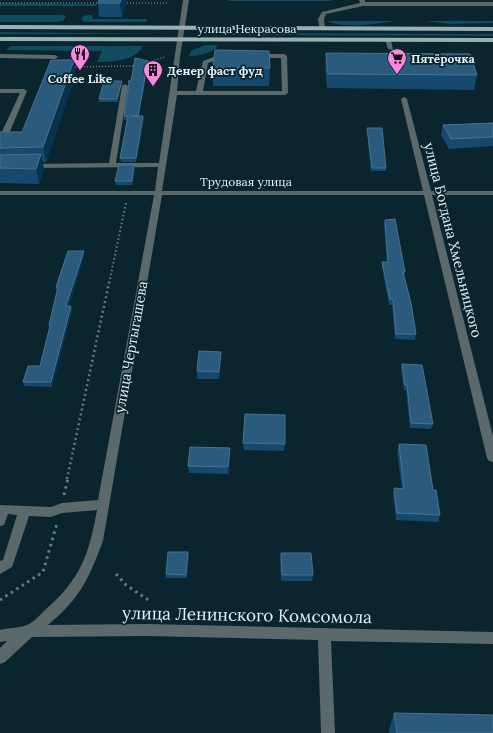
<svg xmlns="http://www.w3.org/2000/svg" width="493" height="733" viewBox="0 0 493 733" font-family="Lora,serif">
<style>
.green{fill:#104c5f}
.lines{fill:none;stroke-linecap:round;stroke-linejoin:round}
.path-far3{stroke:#657a82;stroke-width:1.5;stroke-dasharray:1 2;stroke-linecap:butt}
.path-far2{stroke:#657a82;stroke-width:2;stroke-dasharray:1.5 2.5;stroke-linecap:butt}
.path-far1{stroke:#657a82;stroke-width:2.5;stroke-dasharray:2 3;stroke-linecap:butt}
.path{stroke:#657a82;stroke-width:3;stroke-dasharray:2.5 4;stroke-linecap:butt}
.minor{fill:#5c696a;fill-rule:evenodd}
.major{fill:#96b2b4;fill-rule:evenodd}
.wall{fill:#15496d}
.shaded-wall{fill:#08334e}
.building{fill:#2b5b7c;stroke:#48728f}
.labels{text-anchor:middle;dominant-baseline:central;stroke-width:3.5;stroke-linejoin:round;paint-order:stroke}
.far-street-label{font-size:12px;fill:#e1f0f6;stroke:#0b252e}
.far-poi-label{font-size:12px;font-weight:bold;fill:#e1f0f6;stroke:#0b252e;text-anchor:start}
.street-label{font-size:14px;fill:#e1f0f6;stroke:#0b252e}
.near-street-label{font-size:17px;fill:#e1f0f6;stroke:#0b252e}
</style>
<rect width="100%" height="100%" fill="#0b252e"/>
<!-- green -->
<path class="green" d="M0 3 97 4 95 6H0Z
M0 15H62L66 16 63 21 57 22H0Z
M88 15H92L93 19H147L146 22H84L81 19 83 16Z
M327 21H395C376 24 344 29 327 21Z
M425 21H493V23L450 24Z
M0 32 166 34H0Z
M225 33 493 34V36L225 35Z
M205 45H217L216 49C208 53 199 56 189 56L191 51Z
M12 46H143C135 61 113 62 97 62L102 51 9 50 6 49Z"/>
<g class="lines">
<!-- path-far3 -->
<path class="path-far3" d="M0 3H101
M124 3H167
M146 63 165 57
M72 67 135 66"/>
<!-- path-far2 -->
<path class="path-far2" d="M110 279 126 203"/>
<!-- path-far1 -->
<path class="path-far1" d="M67 479 110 278"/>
<!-- path -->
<path class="path" d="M64 495 68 478
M116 574 126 585 150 601
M0 600 43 572 57 523"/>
<!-- minor -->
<path class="minor" d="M183 0H189L180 57 177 91H196L203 61 222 54 230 56 208 63 203 91H282L281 58H257L254 56 257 54H284L287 56 288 93 285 95H177L162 191H423L401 99 404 97 407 99 431 191H493V195H432L493 436V462L489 461 487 458 424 195H162L103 541C88 580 81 597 48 625L147 624 493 632V644L331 641 335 733H321L318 640 147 636 32 637 5 662 0 664V648L7 641 0 642V630C8 628 20 628 27 625 34 622 41 614 46 609 81 579 89 554 97 510L62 513 51 517 29 516 12 567 0 574V561L3 560 17 515 8 514 4 525 0 526V505L51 507 62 503 98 500 154 195H0V191H155L158 167 30 168 26 166 30 164 109 163 122 86 125 84 128 86 116 163H159Z
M359 0H365V2H493V6H363L326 14 324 19 325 29 320 30 318 19 322 12 360 3Z
M388 38 391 40 393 50 388 49 385 40Z
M0 54 55 55 58 57 55 59 0 58Z
M0 89H24L27 91 8 136 0 141V136L20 93H0Z"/>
<!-- major -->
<path class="major" d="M0 25 493 27V31L0 29Z
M0 37 493 38V42L0 41Z"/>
</g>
<!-- wall -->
<path class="wall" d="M99 0H127L122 17H99L98 3Z
M229 0H331V1H229Z
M326 53 477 75 474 90 327 88 325 68Z
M148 61V64L139 116H143L144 120 136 162H121L120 158 128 120H124V116L129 85 128 84V81H131Z
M213 68H270L269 86H213Z
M76 74 46 162H42L44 169 39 184 0 183V132H22Z
M122 84 118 102H99V99Z
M493 123V146L449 149 441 135 443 125Z
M367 128 386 168V171H371L367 131Z
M134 165 135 169 132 185H116L115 181Z
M385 220 405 272 404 276 416 334 415 340 395 339 392 305H389L382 267V262H387L384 225Z
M84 256 69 306H71L72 311 52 387 24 386 23 382 40 366 50 328 49 325 57 292 56 287Z
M221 359 219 379H197V371Z
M402 364 433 424 431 429 410 428 406 390H404L401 370Z
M243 443 285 444 284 451 244 450Z
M399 444 433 490 440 515 438 522 396 520 393 495 394 488 402 489 397 451Z
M230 448 229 474 189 473 188 466Z
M188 552 189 556 187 578H166V574Z
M281 553 313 575 312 581H281L280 560Z
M394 713 493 733H389V730Z"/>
<!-- shaded-wall -->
<path class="shaded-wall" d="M121 0H127L122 17 120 3Z
M74 60 76 74 46 162 43 147Z
M148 61V64L138 120V116Z
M122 81V84L118 102 117 99Z
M143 116 144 120 136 162V158Z
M41 154 44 169 39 184 36 169Z
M134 165 135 169 132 185V181Z
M84 251V256L67 311 66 306Z
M71 306 72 311 52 387 51 382Z
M221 352V359L219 379V372Z
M230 448V455L229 474 228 467Z
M188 552 189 556 187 578 186 575Z"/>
<!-- building -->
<path class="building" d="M99 0H121L120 3H98Z
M215 50 269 51 270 68H213Z
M326 53 470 54 477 75 328 74Z
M135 58 148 61 138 116H131H143L136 158H120L128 116H124L129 83 128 81H131Z
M51 60H74L43 147 0 148V132H22Z
M104 81H122L117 99H99Z
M493 123V137L451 139 443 125Z
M367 128H382L386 168H372Z
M41 154 36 169 0 168V155Z
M119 165H134L132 181H115Z
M395 219 405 272H403L411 303 416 334H396L393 299H390L382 262H388L385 220Z
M68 251H84L66 306H71L51 382H23L28 366H40L50 326 49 325 58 287H56Z
M199 351 221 352 219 372 197 371Z
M402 364 422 365 433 424 411 423 407 385H405Z
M245 414 285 415V444L243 443Z
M399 444 426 445 433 490H436L440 515 397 513 394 488 404 489Z
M190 447 230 448 228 467 188 466Z
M168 552H188L186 575 166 574Z
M281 553H311L313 575H282Z
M394 713 493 715V733H397Z"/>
<!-- icons -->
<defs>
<symbol id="restaurant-pin" viewBox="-11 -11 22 30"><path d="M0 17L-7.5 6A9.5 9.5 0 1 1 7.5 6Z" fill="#fd86e2" stroke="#0b252e"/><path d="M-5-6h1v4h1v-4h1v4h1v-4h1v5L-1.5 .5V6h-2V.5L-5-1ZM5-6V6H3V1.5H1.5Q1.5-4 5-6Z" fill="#111"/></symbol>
<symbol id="supermarket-pin" viewBox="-11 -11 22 30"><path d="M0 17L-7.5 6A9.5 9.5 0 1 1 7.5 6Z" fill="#fd86e2" stroke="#0b252e"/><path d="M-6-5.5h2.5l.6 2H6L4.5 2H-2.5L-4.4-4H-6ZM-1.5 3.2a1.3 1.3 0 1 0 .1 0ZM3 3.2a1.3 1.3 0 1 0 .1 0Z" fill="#111"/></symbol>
<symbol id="building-pin" viewBox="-11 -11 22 30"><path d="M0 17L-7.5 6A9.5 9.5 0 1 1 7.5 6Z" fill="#fd86e2" stroke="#0b252e"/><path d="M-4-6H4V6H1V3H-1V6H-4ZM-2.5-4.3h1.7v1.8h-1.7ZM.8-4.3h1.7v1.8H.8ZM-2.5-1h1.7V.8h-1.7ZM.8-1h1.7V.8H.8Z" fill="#111"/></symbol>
</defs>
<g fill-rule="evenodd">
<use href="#restaurant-pin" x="69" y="43" width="22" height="30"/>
<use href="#supermarket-pin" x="386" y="47" width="22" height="30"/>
<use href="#building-pin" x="142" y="59" width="22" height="30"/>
</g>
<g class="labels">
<!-- far-street labels -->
<g class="far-street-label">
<text x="247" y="28">улица Некрасова</text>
<text x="246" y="181">Трудовая улица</text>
</g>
<!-- far-poi labels -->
<g class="far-poi-label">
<text x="411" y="58">Пятёрочка</text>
<text x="167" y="70">Денер фаст фуд</text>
<text x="80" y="78" text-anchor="middle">Coffee Like</text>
</g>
<!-- street labels -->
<g class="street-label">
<text transform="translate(453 240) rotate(76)">улица Богдана Хмельницкого</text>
<text transform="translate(131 347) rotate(-80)">улица Чертыгашева</text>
</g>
<!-- near-street labels -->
<g class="near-street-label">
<text transform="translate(247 615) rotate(1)">улица Ленинского Комсомола</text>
</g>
</g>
</svg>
